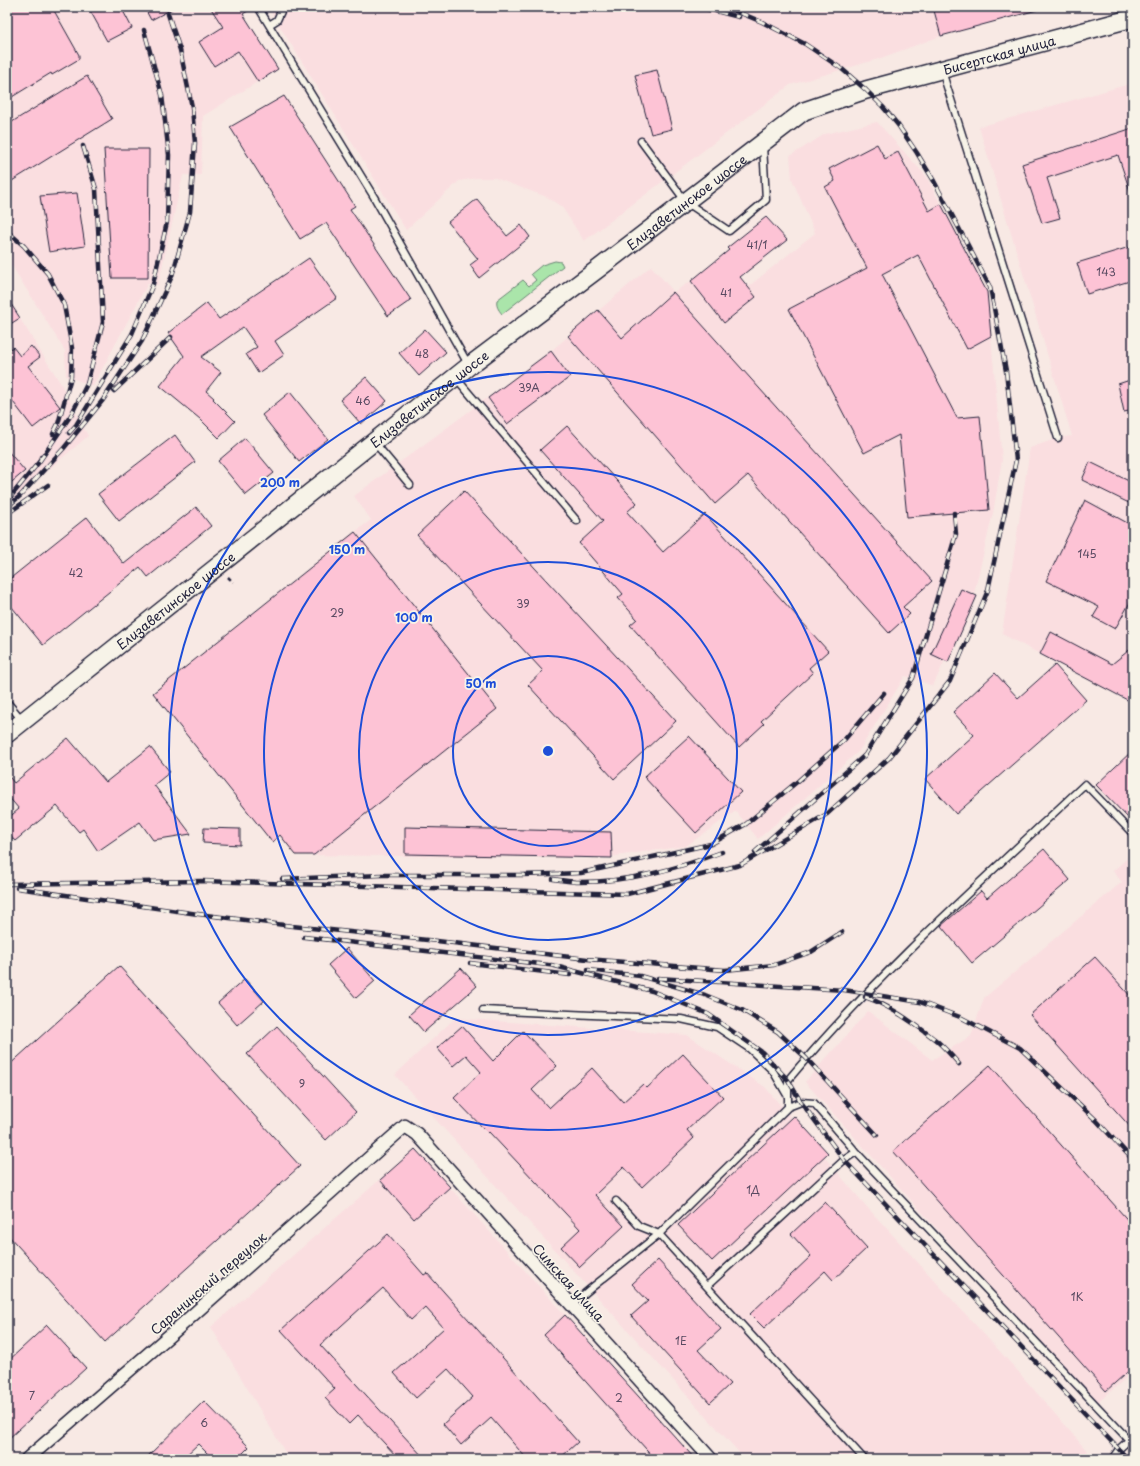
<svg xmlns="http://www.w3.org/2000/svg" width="1140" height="1466" viewBox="0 0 1140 1466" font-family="'Playpen Sans',sans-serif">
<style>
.built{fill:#fadee0}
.green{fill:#aae5aa;stroke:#668472}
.building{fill:#fdc3d5;stroke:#22223b}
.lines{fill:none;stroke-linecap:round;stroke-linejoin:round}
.service-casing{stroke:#22223b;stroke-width:9}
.minor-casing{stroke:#22223b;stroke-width:15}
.secondary-casing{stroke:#22223b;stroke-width:20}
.path{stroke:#22223b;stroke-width:2.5;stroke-dasharray:4 3;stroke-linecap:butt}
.service{stroke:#f7f3e8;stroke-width:6}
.minor{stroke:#f7f3e8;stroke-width:12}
.secondary{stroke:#f7f3e8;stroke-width:17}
.rail-casing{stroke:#22223b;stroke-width:4.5}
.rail{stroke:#f7f3e8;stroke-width:3;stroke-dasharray:9;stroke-linecap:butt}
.ring{fill:none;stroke:#1d4ed8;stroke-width:2}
.labels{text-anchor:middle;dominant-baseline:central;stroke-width:3.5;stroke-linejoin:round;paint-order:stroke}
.number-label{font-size:11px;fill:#594a62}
.street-label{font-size:13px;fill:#22223b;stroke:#f7f3e8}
.centre{fill:#1d4ed8;stroke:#f7f3e8;stroke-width:2}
.ring-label{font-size:12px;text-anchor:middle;font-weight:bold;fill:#1d4ed8;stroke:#f7f3e8;stroke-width:3.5;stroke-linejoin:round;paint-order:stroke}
</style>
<rect width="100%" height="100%" fill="#f8e9e4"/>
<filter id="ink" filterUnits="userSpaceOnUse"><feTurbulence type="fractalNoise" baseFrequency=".025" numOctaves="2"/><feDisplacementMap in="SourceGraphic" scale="8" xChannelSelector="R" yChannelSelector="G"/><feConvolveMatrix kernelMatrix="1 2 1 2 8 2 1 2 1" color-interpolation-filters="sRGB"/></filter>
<g filter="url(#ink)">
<!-- built -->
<path class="built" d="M7 7H251L252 8 243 14 278 69 203 116 201 175H183L158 285 148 283 93 386 66 376 65 351 7 258Z
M268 7H1049L941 36 878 59 790 85 584 241 562 207 547 197 495 178H476L459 181 406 230Z
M1133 83V703L1002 634 1030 448 1058 438 1072 436 979 127Z
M877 122 926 176 987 292 1002 460 993 513 972 602 933 686 913 678 905 676 859 751 758 839 736 811 686 846 601 858 296 855 280 835 272 842 153 693 355 532 371 520 354 496 551 351 651 266 674 292 691 281 723 255 748 287 815 233 792 179 790 156 825 134Z
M7 298 61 384 88 436 7 505Z
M1133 853V1372L1095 1405 805 1082 868 1011 932 1060 971 1036 984 998 1122 882 1113 871Z
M455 1018 687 1035 765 1087 866 1206 1016 1369 1094 1459H745L395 1075Z
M415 1149 695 1459H289L211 1327Z"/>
<!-- green -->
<path class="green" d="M555 261 561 262 563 266 502 314C498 309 496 306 497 300L523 280 529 286 536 280 531 274 542 265Z"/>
<!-- building -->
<path class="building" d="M7 7H52L79 55V59L52 75 51 73 7 100Z
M88 7H121L132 28 107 41Z
M144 7H176L151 20Z
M210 7H254L243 14 278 69 258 82 238 51 214 66 199 42 223 27Z
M933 7H1037V10L941 36Z
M657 70 672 129 651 134 635 75Z
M87 76 112 119 7 184V125Z
M284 96 355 206 350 209 411 300 388 316 326 223 300 239 230 127Z
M1133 128V194H1131L1118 155 1047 178 1060 218 1042 223 1022 164Z
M877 144 885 159 898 152 929 211 941 204 987 292 991 336 967 349 918 255 882 274 957 418 980 416 989 510 907 517 899 435 864 453 789 309 867 268 825 187 835 181 829 169Z
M104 149H149L148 278H112Z
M77 193 85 246 49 252 40 196Z
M477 199 507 236 521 225 530 237 479 278 470 265 478 259 448 222Z
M766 217 787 240 740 277 756 297 724 323 691 281 729 250 727 248Z
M1133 246V280L1087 294 1077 263Z
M309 258 337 298 275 341 284 355 258 373 246 354 257 347 243 327 201 357 221 372 206 391 214 398 213 399 235 421 219 438 200 419 160 386 184 356 168 333 207 303 219 319Z
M673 292 932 581 903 607 910 614 889 633 748 475 715 504 568 336 598 310 622 338Z
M7 298 20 318 7 326Z
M425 329 446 352 419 376 399 353Z
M31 346 40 357 28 366 60 407 33 428 7 394V352L13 347 20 356Z
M551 351 570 377 507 424 488 398Z
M366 377 387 401 361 424 340 400Z
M1133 379V410L1124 412 1118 384Z
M290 392 328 439 299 462 262 415Z
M567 426 637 503 627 512 663 552 705 514 828 651 809 668 813 673 761 721 764 724 739 747 630 625 637 619 618 598 623 594 579 543 603 521 540 450Z
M175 435 195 462 119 521 98 494Z
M245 438 274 473 246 495 218 461Z
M7 450 25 471 7 486Z
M1090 462 1133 483V505L1082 480Z
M464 491 676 721 614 779 528 685 543 671 417 535Z
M1085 500 1133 526V597L1115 629 1093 617 1099 607 1046 581Z
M196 507 211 526 148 577 140 567 43 645 7 601V581L87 517 124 564Z
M355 532 497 709 314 855H296L280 835 272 842 153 693Z
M961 589 977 596 948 662 931 654Z
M1051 632 1112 664 1133 647V703L1040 654Z
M1055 665 1086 700 956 814 925 779 974 735 953 712 995 673 1018 698Z
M689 736 741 792 696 833 644 777Z
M68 738 106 782 150 747 170 772 154 785 191 834 153 840 140 822 98 851 83 829 79 832 57 806 15 841 7 832V819L19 809 7 795V774L14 783Z
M1133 750V823L1096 785Z
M405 827 611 832 612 858 405 854Z
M204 828 240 829V845L203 843Z
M1044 849 1070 880 972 963 941 926 981 891 987 898Z
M347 948 375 981 356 998 328 965Z
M1095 957 1133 999V1130L1030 1015Z
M119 966 300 1166 105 1342 7 1234V1067Z
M461 968 477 986 424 1032 409 1015Z
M245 979 264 1001 237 1025 218 1003Z
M277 1026 356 1112 326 1140 247 1054Z
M462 1026 493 1061 523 1031 557 1066 532 1090 549 1108 592 1068 623 1102 643 1084 647 1088 683 1054 723 1097 687 1130 694 1138 642 1187 624 1167 595 1195 624 1226 580 1267 561 1247 580 1229 489 1132 488 1133 454 1098 481 1072 466 1055 453 1066 437 1048Z
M990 1065 1133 1226V1367L1106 1391 893 1151Z
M794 1116 828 1153 712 1261 678 1225Z
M415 1149 450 1187 414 1219 380 1180Z
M825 1202 867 1248 833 1280 825 1271 764 1328 750 1314 811 1256 791 1234Z
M388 1234 424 1275 427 1273 578 1442 559 1459H527L491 1418 461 1445 443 1424 473 1397 448 1369 416 1398 394 1373 444 1328 425 1307 411 1320 383 1288 320 1345 425 1459H399L358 1415 349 1424 325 1398 335 1389 281 1330Z
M658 1260 721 1329 698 1350 730 1384 710 1403 631 1316 648 1301 632 1284Z
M565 1315 695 1459H655L544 1335Z
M47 1325 86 1368 7 1440V1362Z
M204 1401 249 1447 237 1459H213L198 1444 182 1459H145Z"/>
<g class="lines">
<defs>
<path id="service" d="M258 7 374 197 468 364
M269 25 277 20 283 7
M942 71 1058 438
M641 141 686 202 729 231 766 200 763 145
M456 378 577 521
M375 443 410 485
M7 702 22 720
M483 1010 681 1019 717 1027 750 1049 773 1071 787 1095
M788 1107 801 1102 814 1103 856 1152 1129 1440 1133 1436
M616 1201 639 1226 659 1234 864 1459
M707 1286 844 1160 856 1152
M571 1305 590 1289 659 1234 788 1107V1080C878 973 983 880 1085 784L1133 834
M1112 1459 1119 1449 1129 1440"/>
<path id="minor" d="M27 1459 177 1329 405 1126 417 1134 711 1459"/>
<g id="secondary">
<path id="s1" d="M7 734 469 366 598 269 804 111 866 90 1133 18"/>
</g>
</defs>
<!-- service casing -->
<use href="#service" class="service-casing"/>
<!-- minor casing -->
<use href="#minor" class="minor-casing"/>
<!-- secondary casing -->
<use href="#secondary" class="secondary-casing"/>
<!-- path -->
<path class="path" d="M228 577 233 582"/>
<!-- service -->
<use href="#service" class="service"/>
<!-- minor -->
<use href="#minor" class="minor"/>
<!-- secondary -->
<use href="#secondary" class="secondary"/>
<defs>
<path id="rail" d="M700 7 739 17
M7 231 24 246 48 274 64 305 72 348 71 377 58 424 53 434
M114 391 171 337
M69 433 76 425 132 334 153 284 167 222 169 155 162 95 144 30
M39 462 71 415 87 384 103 322 96 189 83 146
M7 501 39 462 41 457
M7 507 20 496 64 448 103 400 142 341 172 276 190 212 195 143 192 107 180 50 168 14
M7 514 48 485
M755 852 865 755 913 678 956 534 954 513
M282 879 382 875H523L581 873 711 844 746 824 798 781 845 739 884 693
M553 879C562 880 571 882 580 882 629 882 676 869 722 852
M7 884 202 881 627 894 740 865 827 814 889 758 950 681 988 590 1016 460 1006 371 990 287 934 181 917 153 898 125 883 107 866 90 842 69 805 44 762 22 726 7
M17 888 198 914 292 926 437 941 587 959 725 970 774 965 811 952 842 932
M304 937 557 966
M470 963 570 975
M551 965 652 991 708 1014 762 1052 788 1080 801 1102 844 1160 1128 1459
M588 970 640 976 705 995 742 1010 778 1032 806 1058 877 1135
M658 978 844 990 920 1002 960 1017 1020 1048 1096 1120 1133 1160
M865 997C887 1004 918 1026 937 1041 945 1048 952 1056 959 1064"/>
</defs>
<!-- rail casing -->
<use href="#rail" class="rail-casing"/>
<!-- rail -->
<use href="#rail" class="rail"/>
</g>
</g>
<!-- distance rings -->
<g class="ring">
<circle cx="548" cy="751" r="95"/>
<circle cx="548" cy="751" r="189"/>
<circle cx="548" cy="751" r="284"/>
<circle cx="548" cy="751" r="379"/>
</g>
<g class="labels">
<!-- number labels -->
<g class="number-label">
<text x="757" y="244">41/1</text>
<text x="1106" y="271">143</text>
<text x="726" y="292">41</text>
<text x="422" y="353">48</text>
<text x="529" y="387">39А</text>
<text x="363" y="400">46</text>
<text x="1087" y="553">145</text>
<text x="76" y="572">42</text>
<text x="523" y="603">39</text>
<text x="337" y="612">29</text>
<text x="302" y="1083">9</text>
<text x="753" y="1189">1Д</text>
<text x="1077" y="1296">1К</text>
<text x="681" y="1340">1Е</text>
<text x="32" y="1395">7</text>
<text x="619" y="1397">2</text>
<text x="204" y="1422">6</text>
</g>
<!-- street labels -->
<g class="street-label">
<text stroke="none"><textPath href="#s1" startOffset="1215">Бисертская улица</textPath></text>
<text stroke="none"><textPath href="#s1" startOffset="863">Елизаветинское шоссе</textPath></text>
<text stroke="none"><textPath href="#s1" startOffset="539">Елизаветинское шоссе</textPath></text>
<text stroke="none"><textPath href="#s1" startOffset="215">Елизаветинское шоссе</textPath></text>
<text transform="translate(569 1282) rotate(48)">Симская улица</text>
<text transform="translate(208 1283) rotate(-41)">Саранинский переулок</text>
</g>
</g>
<circle cx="548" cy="751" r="6" class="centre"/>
<g class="ring-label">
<text x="280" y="487">200 m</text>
<text x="347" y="554">150 m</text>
<text x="414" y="622">100 m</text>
<text x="481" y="688">50 m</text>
</g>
<!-- margin -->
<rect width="1140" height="1466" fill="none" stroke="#f7f3e8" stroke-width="24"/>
<rect x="12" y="12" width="1116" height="1442" fill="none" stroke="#22223b" stroke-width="1.5" filter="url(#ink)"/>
</svg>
